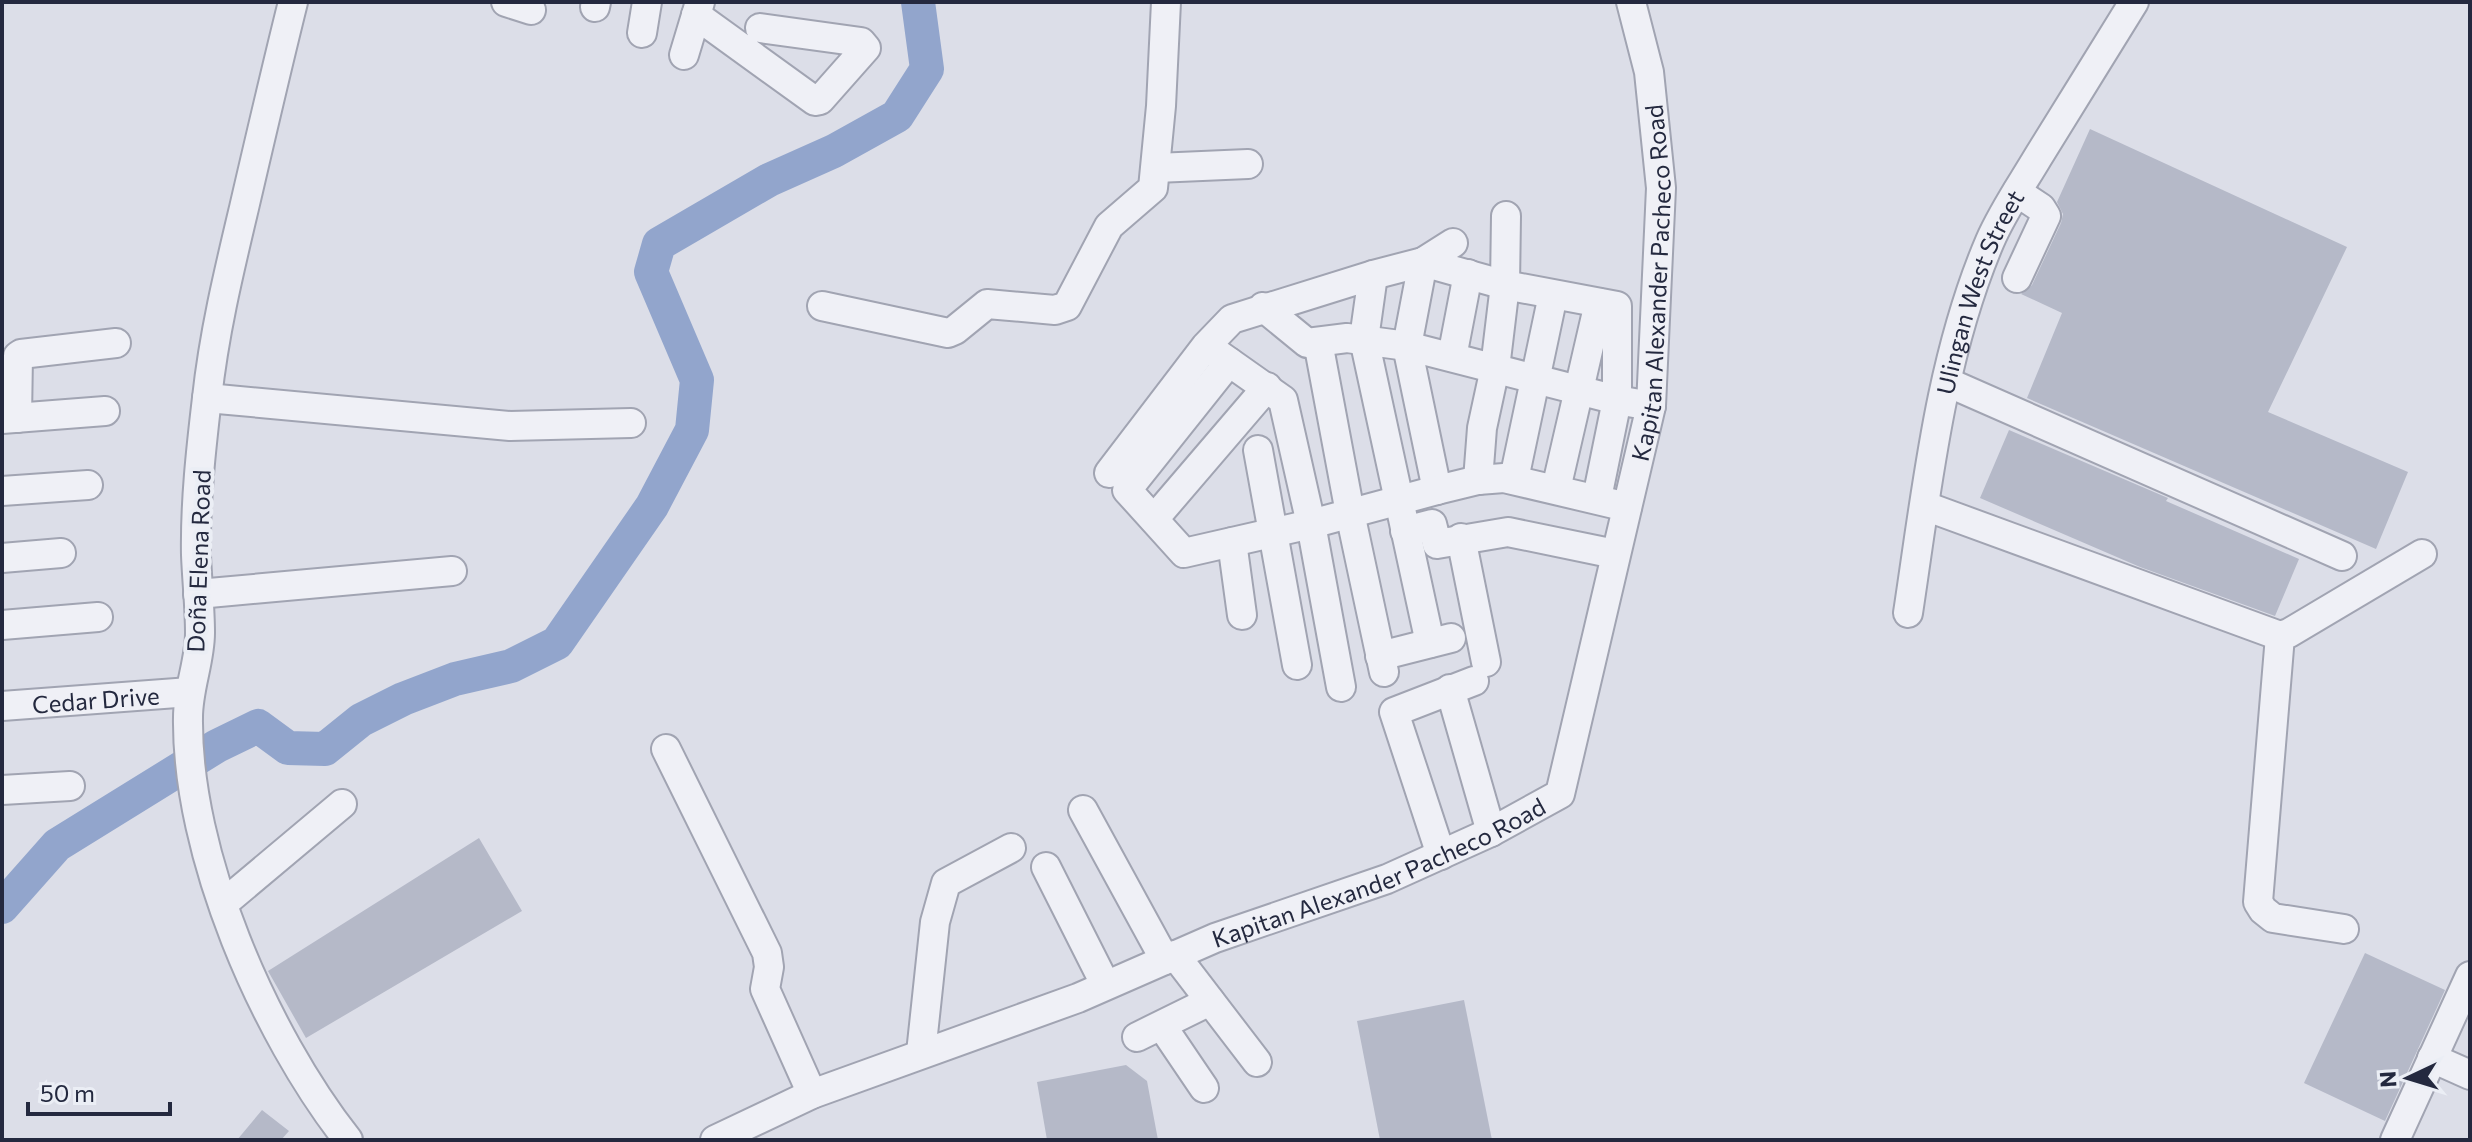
<svg xmlns="http://www.w3.org/2000/svg" width="2472" height="1142" viewBox="0 0 2472 1142" font-family="Commissioner,sans-serif">
<style>
.lines{fill:none;stroke-linecap:round;stroke-linejoin:round}
.river{stroke:#92a5cc;stroke-width:34}
.building{fill:#b5b9c8}
.minor-casing{stroke:#a1a4b2;stroke-width:32}
.minor{stroke:#eff0f6;stroke-width:28}
.labels{text-anchor:middle;dominant-baseline:central;stroke-width:8;stroke-linejoin:round;paint-order:stroke}
.street-label{font-size:24px;fill:#24293f;stroke:#ebeef5}
</style>
<rect width="100%" height="100%" fill="#dcdee8"/>
<g class="lines">
<!-- river -->
<path class="river" d="M2 907 57 845 217 746 258 726 288 748 325 749 361 720 403 699 455 679 511 666 557 643 652 506 692 430 697 380 651 272 659 244 769 180 834 151 897 116 927 69 918 2"/>
</g>
<!-- building -->
<path class="building" d="M2090 129 2347 247 2268 412 2408 472 2376 549 2027 398 2062 313 2021 294 2032 285 2061 223 2063 214 2057 202Z
M2009 430 2168 498 2166 501 2299 559 2275 616 2140 567 1980 498Z
M479 838 522 911 306 1038 268 971Z
M2365 953 2445 990 2385 1121 2304 1083Z
M1464 1000 1492 1140H1380L1357 1021Z
M1126 1065 1147 1081 1158 1140H1047L1037 1082Z
M262 1110 289 1131 281 1140H237Z"/>
<g class="lines">
<defs>
<g id="minor">
<path d="M293 2C276 70 260 139 244 208 229 271 214 333 207 398 201 449 195 503 196 555 197 581 200 607 200 633 200 661 188 688 188 717 186 854 264 1033 348 1140"/>
<path d="M506 2 531 10"/>
<path d="M595 7 596 2"/>
<path d="M696 15 815 101 820 100 866 48 861 42 760 28"/>
<path d="M642 33 647 2"/>
<path d="M684 55 700 2"/>
<path d="M1156 168 1248 164"/>
<path d="M2017 192 2041 208 2046 216 2017 278"/>
<path d="M1423 262 1505 285 1617 306V400L1597 498"/>
<path d="M1423 262 1407 346 1437 490"/>
<path d="M1373 275 1364 339 1430 643"/>
<path d="M822 306 948 333 955 330 987 304 1055 310 1067 306 1109 226 1153 188 1161 106 1166 2"/>
<path d="M1263 307 1307 343 1347 338 1407 346 1617 400 1651 406"/>
<path d="M1318 342 1350 513 1384 672"/>
<path d="M1215 352 1283 400 1311 524 1341 687"/>
<path d="M1452 357 1468 274"/>
<path d="M1229 362 1127 490 1184 553 1311 524 1437 490 1478 480 1504 478 1627 507"/>
<path d="M1947 382 2342 556"/>
<path d="M207 398 510 426 631 423"/>
<path d="M17 418 18 356 21 354 116 343"/>
<path d="M2 419 105 411"/>
<path d="M1258 450 1297 665"/>
<path d="M1109 473 1206 346 1232 319 1373 275 1423 262 1453 243"/>
<path d="M1514 479 1553 295"/>
<path d="M1478 480 1482 428 1495 368 1505 285 1506 216"/>
<path d="M1556 489 1599 303"/>
<path d="M2 491 88 485"/>
<path d="M1925 506 2280 636 2289 633 2422 554"/>
<path d="M1154 519 1267 387"/>
<path d="M1405 531 1432 524 1437 544 1508 532 1615 554"/>
<path d="M1461 538 1486 662"/>
<path d="M1232 542 1242 615"/>
<path d="M2 558 61 553"/>
<path d="M198 594 452 571"/>
<path id="s1" d="M1908 613C1927 488 1940 358 1990 241 2003 211 2022 184 2038 157 2070 105 2102 54 2134 2"/>
<path d="M2 625 98 617"/>
<path d="M2280 636 2258 902 2263 910 2273 918 2344 929"/>
<path d="M1380 656 1451 638"/>
<path d="M1450 689 1491 832"/>
<path id="s2" d="M2 706 190 692"/>
<path d="M666 749 767 953 769 967 765 989 812 1094"/>
<path d="M2 790 70 786"/>
<path d="M1083 810 1165 960"/>
<path d="M1441 855 1394 712 1474 681"/>
<path d="M1046 867 1105 984"/>
<path d="M224 903 342 804"/>
<path d="M1175 955 1257 1062"/>
<path d="M1162 1026 1204 1088"/>
<path d="M1137 1037 1210 1001"/>
<path d="M921 1053 935 922 946 883 1011 848"/>
<path d="M2432 1058 2470 1075"/>
<path id="s3" d="M715 1140 812 1094 1078 998 1215 938 1387 879 1491 832 1560 794 1651 406 1661 188 1649 72 1631 2"/>
<path d="M2395 1140 2470 976"/>
</g>
</defs>
<!-- minor casing -->
<use href="#minor" class="minor-casing"/>
<!-- minor -->
<use href="#minor" class="minor"/>
</g>
<g class="labels">
<!-- street labels -->
<g class="street-label">
<text stroke="none"><textPath href="#s3" startOffset="1436">Kapitan Alexander Pacheco Road</textPath></text>
<text stroke="none"><textPath href="#s1" startOffset="330">Ulingan West Street</textPath></text>
<text transform="translate(198 561) rotate(-88)">Doña Elena Road</text>
<text stroke="none"><textPath href="#s2" startOffset="94">Cedar Drive</textPath></text>
<text stroke="none"><textPath href="#s3" startOffset="716">Kapitan Alexander Pacheco Road</textPath></text>
</g>
</g>
<!-- border -->
<rect width="2472" height="1142" fill="none" stroke="#24293f" stroke-width="8"/>
<!-- north arrow -->
<g transform="translate(2408 1078) rotate(266)" stroke="#ebeef5" stroke-width="6" paint-order="stroke">
<path d="M0-6L14 30L0 20L-14 30Z" fill="#24293f"/>
<text y="-12" font-size="22" font-weight="bold" text-anchor="middle" fill="#24293f">N</text>
</g>
<!-- scale -->
<path d="M28 1102v12h142v-12" fill="none" stroke="#24293f" stroke-width="4"/>
<text x="40" y="1102" font-size="24" fill="#24293f" stroke="#ebeef5" stroke-width="6" paint-order="stroke">50 m</text>
</svg>
